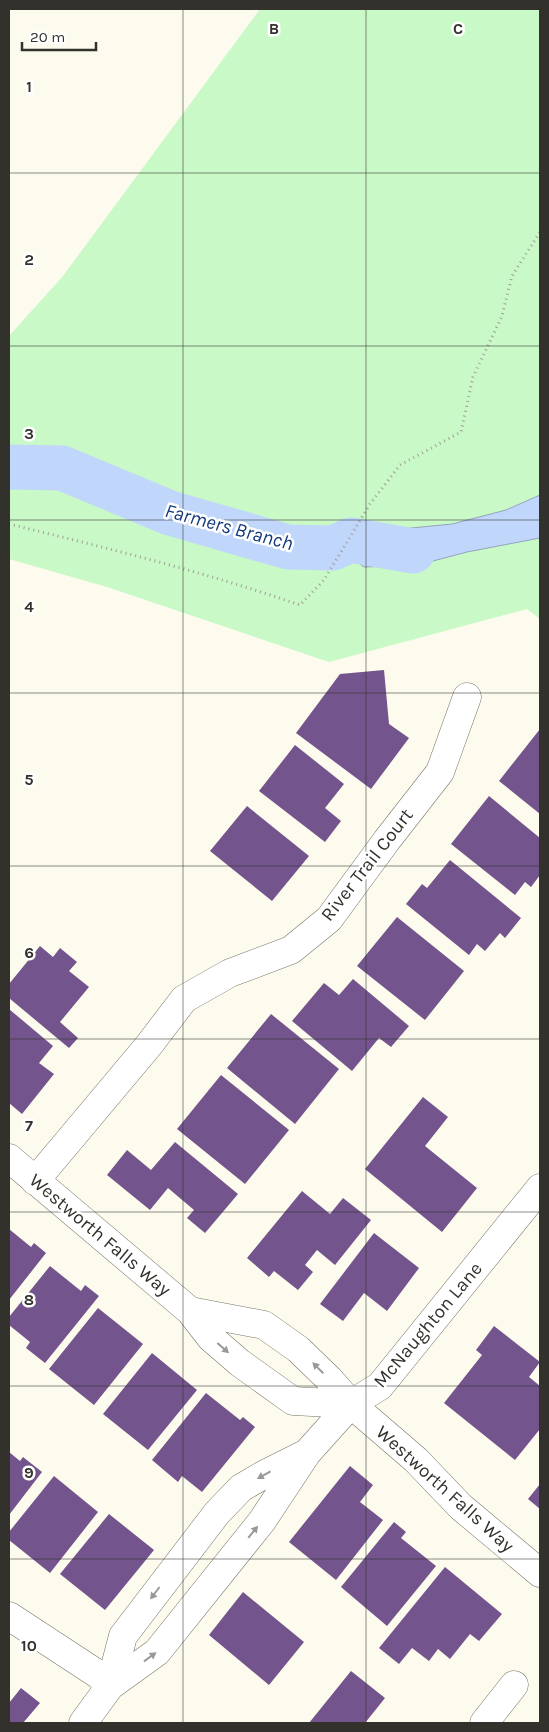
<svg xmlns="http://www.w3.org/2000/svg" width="549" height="1732" viewBox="0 0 549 1732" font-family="Karla,sans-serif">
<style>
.green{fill:#c8f9c7}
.water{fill:#c1d6fb;stroke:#96a4bd}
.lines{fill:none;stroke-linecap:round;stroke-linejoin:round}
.river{stroke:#c1d6fb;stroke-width:45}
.building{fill:#74548c}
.minor-casing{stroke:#767469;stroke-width:29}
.path{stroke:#a09f96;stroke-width:3;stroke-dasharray:1 4;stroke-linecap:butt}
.minor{stroke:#fff;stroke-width:28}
.oneway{fill:#989896}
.grid{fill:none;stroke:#32312c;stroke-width:1;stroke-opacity:0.55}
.labels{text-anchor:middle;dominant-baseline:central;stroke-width:5;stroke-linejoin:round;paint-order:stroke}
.street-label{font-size:19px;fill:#32312c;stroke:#fff}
.water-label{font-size:20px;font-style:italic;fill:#14397d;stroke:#fff}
.grid-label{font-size:16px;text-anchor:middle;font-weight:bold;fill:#32312c;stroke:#fff;stroke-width:5;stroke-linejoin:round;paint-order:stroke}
</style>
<rect width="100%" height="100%" fill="#fdfbee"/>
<!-- green -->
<path class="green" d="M260 9H540V619L527 609 329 662 107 587 9 559V336L63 276Z"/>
<!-- water -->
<path class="water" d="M540 495V538L467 552 418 565 364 567 340 549 360 533 452 524 506 510Z"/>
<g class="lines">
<!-- river -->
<path class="river" d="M9 467 62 468 170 513 288 547 333 548 351 540 413 551"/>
</g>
<!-- building -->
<path class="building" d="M384 670 389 724 409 738 371 789 296 733 340 674Z
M540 729V814L499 781Z
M295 745 344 784 325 808 341 821 325 842 259 791Z
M489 796 540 838V875L531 887 525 882 515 895 451 844Z
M247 806 309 856 272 901 210 851Z
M450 860 521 918 505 938 500 933 485 951 477 944 469 955 406 904 422 884 427 888Z
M397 917 464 971 425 1020 357 966Z
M40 946 53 957 60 948 77 962 69 971 89 987 60 1022 78 1038 69 1048 9 998V984Z
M353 979 409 1026 391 1047 379 1038 352 1071 292 1021 324 983 339 995Z
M9 1009 53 1046 39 1063 54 1074 22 1114 9 1103Z
M271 1014 339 1069 295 1124 227 1068Z
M221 1075 289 1130 245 1184 177 1129Z
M423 1097 448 1117 425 1146 477 1188 442 1232 365 1169Z
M175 1142 238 1194 205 1233 187 1218 194 1210 168 1188 150 1210 107 1175 127 1150 151 1170Z
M302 1191 330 1214 343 1198 371 1220 335 1265 317 1250 305 1265 313 1272 298 1290 274 1271 269 1277 247 1258Z
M9 1229 31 1247 34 1243 46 1253 9 1300Z
M374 1233 419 1268 387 1311 364 1293 343 1321 320 1304Z
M50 1266 81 1291 85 1285 99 1296 45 1363 26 1348 30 1342 9 1325V1317Z
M98 1308 143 1344 94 1405 49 1369Z
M494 1326 540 1362 529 1377 540 1386V1429L515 1460 444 1403 482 1355 476 1350Z
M152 1353 197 1390 148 1450 103 1414Z
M206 1393 240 1420 243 1417 255 1427 202 1492 182 1476 178 1482 152 1460Z
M9 1452 20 1461 23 1457 42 1472 9 1515Z
M350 1466 373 1485 360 1502 383 1520 336 1580 289 1542Z
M54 1476 98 1512 50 1573 9 1540V1532Z
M540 1484V1509L528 1499Z
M109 1514 154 1550 105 1610 60 1574Z
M394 1522 406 1532 401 1538 436 1566 387 1626 341 1587Z
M445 1567 502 1614 479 1641 470 1634 450 1659 438 1649 429 1661 412 1648 399 1664 379 1648Z
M243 1592 304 1642 269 1685 209 1635Z
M351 1671 385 1698 365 1723H309Z
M21 1688 40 1703 23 1723H9V1703Z"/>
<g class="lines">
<defs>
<path id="minor" d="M9 1158 190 1311 211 1338 240 1363 293 1401 351 1404
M35 1181 149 1045 184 999 230 973 291 950 329 919 387 840 440 772 467 697
M190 1311 264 1325 298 1349 330 1380 351 1404 416 1460 461 1507 540 1573
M9 1616 99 1675 110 1686
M110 1686 123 1636 217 1513 241 1488 265 1474 307 1453
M83 1723 110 1686 157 1652 262 1521 307 1453 351 1404 380 1386 540 1188
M484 1723 514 1685"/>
</defs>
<!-- minor casing -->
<use href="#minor" class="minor-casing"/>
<!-- path -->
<path class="path" d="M9 524C107 548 205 572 300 605L324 580 370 504 400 465 461 432 473 377 502 316 512 276 540 232"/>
<!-- minor -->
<use href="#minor" class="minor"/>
</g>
<!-- one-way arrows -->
<defs><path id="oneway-solid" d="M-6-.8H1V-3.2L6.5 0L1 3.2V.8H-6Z" transform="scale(1.25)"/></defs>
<g class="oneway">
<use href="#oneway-solid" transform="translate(223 1348) rotate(41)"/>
<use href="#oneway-solid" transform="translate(318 1368) rotate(-135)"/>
<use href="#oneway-solid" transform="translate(264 1475) rotate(151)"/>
<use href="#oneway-solid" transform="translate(253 1532) rotate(-51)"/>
<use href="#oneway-solid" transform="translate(155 1593) rotate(127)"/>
<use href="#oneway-solid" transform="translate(150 1657) rotate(-36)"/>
</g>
<!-- grid -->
<path class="grid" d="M183 9V1723M366 9V1723M9 173H540M9 346H540M9 520H540M9 693H540M9 866H540M9 1039H540M9 1212H540M9 1386H540M9 1559H540"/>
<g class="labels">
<!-- street labels -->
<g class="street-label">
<text transform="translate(367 865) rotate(-52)">River Trail Court</text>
<text transform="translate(100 1235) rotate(40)">Westworth Falls Way</text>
<text transform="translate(428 1325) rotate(-50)">McNaughton Lane</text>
<text transform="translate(445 1489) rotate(42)">Westworth Falls Way</text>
</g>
<!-- water labels -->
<g class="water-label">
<text transform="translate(229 527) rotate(15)">Farmers Branch</text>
</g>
</g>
<g class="grid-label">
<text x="274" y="34">B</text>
<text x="458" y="34">C</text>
<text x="29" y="92">1</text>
<text x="29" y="265">2</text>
<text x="29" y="439">3</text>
<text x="29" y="612">4</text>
<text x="29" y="785">5</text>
<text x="29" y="958">6</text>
<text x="29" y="1131">7</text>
<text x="29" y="1305">8</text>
<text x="29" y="1478">9</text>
<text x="29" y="1651">10</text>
</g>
<!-- border -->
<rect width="549" height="1732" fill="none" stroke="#32312c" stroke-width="20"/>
<!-- scale -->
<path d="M22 42v8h74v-8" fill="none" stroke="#32312c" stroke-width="2.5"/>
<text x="30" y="42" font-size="15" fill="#32312c" stroke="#ffffff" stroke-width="4" paint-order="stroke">20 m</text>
</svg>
